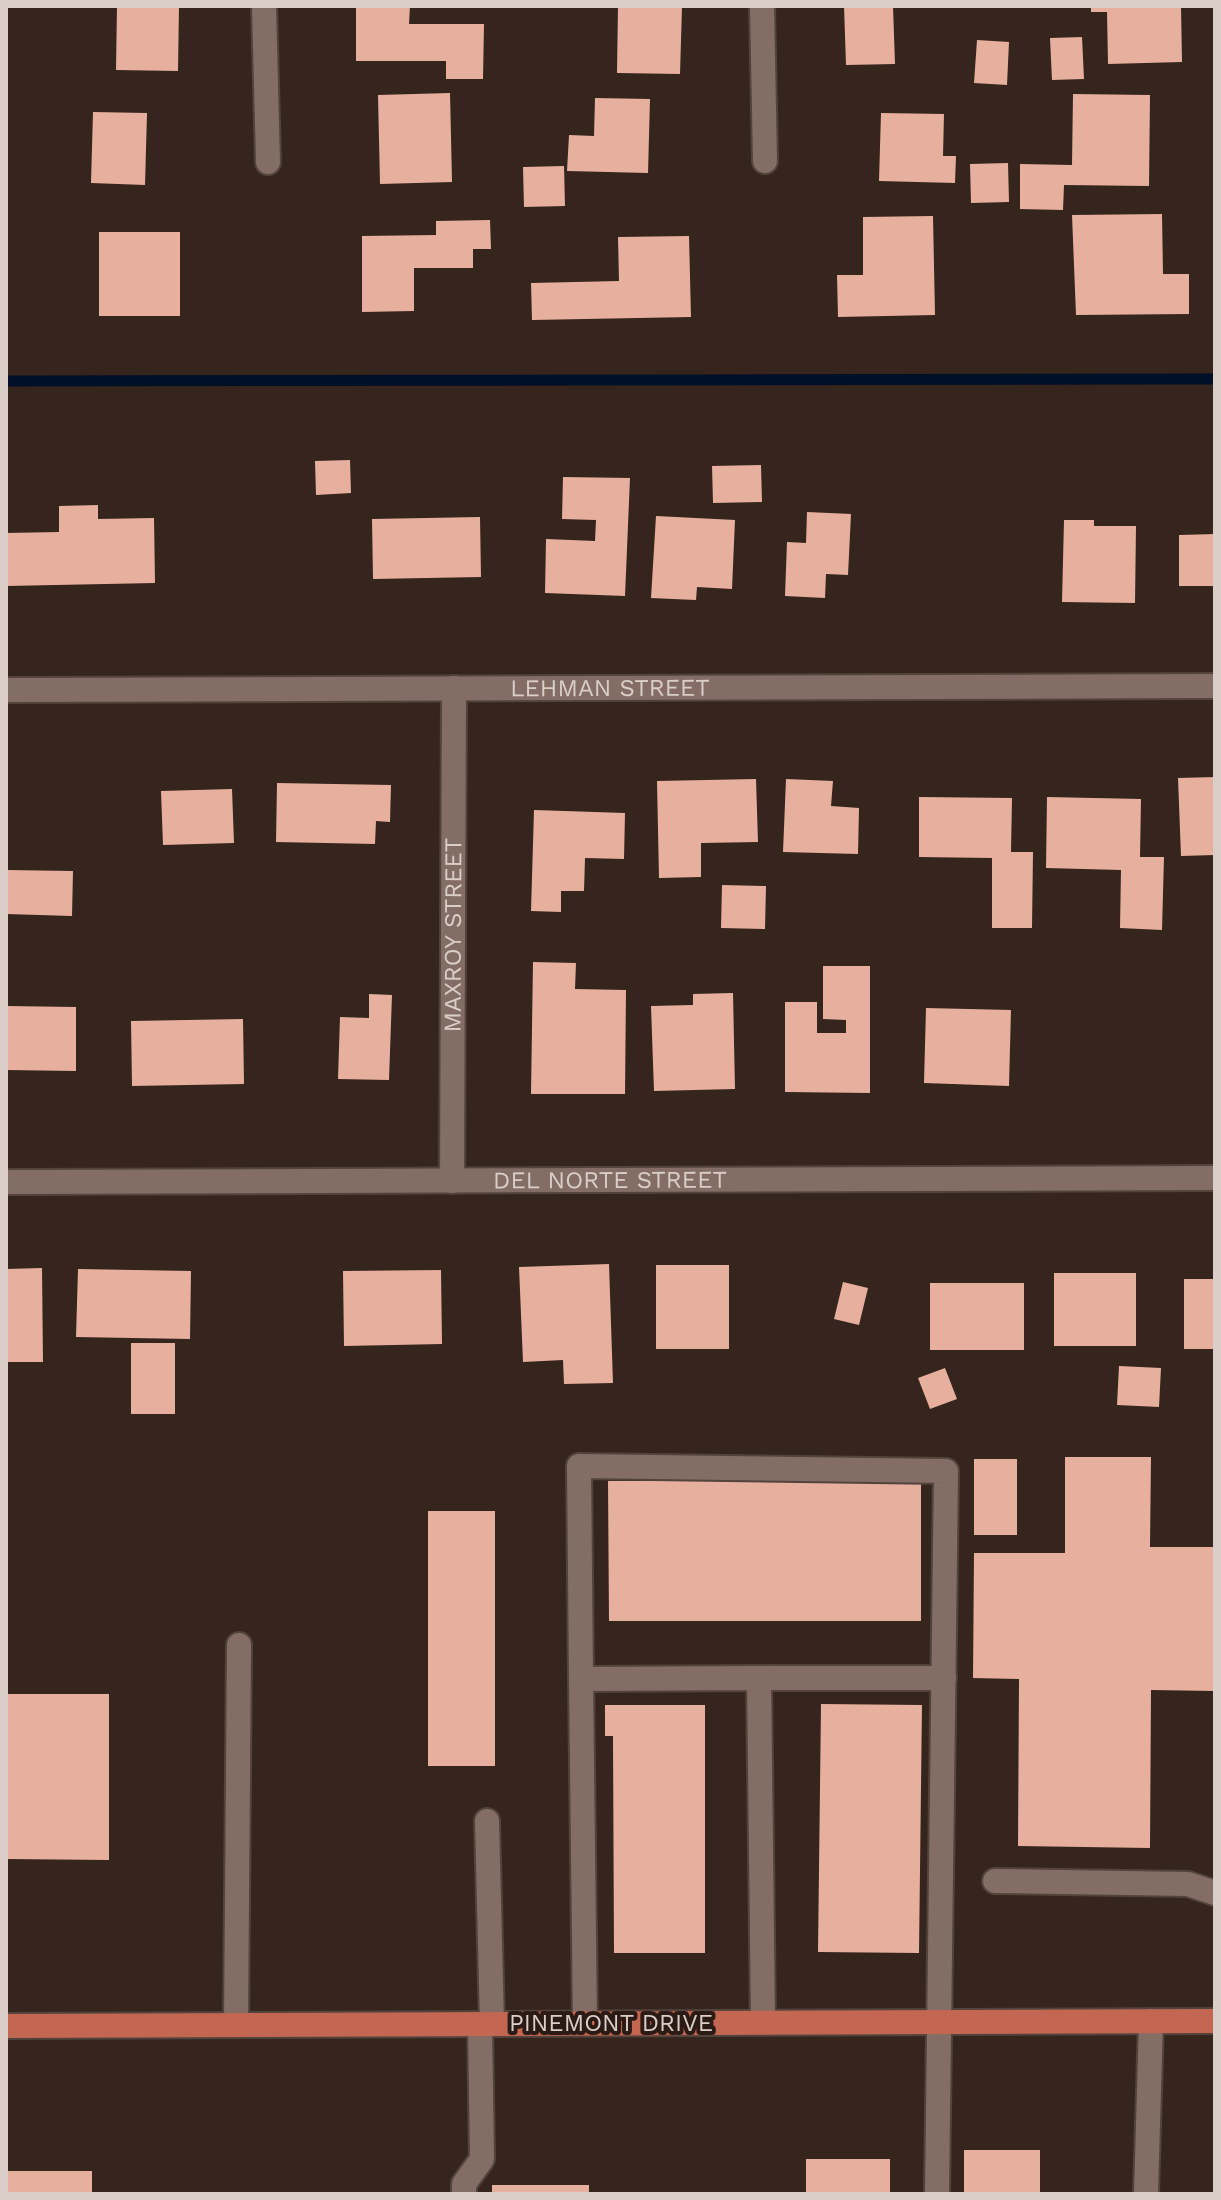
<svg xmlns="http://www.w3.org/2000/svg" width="1221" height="2200" viewBox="0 0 1221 2200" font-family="'Work Sans',sans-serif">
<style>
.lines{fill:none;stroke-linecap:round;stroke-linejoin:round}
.stream{stroke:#001027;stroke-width:11}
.building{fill:#e7b09e}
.minor-casing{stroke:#52433d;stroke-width:28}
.major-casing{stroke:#52433d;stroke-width:28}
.minor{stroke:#836d64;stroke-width:24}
.major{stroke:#c36652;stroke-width:24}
.labels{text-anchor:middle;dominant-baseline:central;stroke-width:8;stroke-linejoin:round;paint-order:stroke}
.street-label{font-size:24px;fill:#dacec9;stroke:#2c1b14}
</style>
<rect width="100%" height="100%" fill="#36251d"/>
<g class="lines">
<!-- stream -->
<path class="stream" d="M6 381 1215 379"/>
</g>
<!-- building -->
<path class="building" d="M117 6H179L178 71 116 70Z
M356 6H410L409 24H484L483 79H446V61H356Z
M618 6H682L680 74 617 73Z
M844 6H893L895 64 846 65Z
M1091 6H1181L1182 62 1108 64 1107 12H1091Z
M1082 37 1084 79 1052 80 1050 38Z
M977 40 1009 42 1007 85 974 83Z
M450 93 452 182 380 184 378 95Z
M1073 94 1150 95 1149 186 1064 185 1063 210 1020 209V164L1072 165Z
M595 98 650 99 648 173 567 171 569 135 594 136Z
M93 112 147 113 145 185 91 183Z
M881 113 944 114 943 156H956L955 183 879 181Z
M1008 163 1009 202 971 203 970 164Z
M564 166 565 206 524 207 523 167Z
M1162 214 1163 274H1189V314L1076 315 1072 215Z
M933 216 935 315 838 317 837 275H863V217Z
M490 220 491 249H473V268H414V311L362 312V236L436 235V221Z
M99 232H180V316H99Z
M689 236 691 317 532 320 531 283 619 281 618 237Z
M350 460 351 493 316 495 315 461Z
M761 465 762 502 713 503 712 466Z
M563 477 630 478 625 596 545 593 546 539 595 541 596 520 562 519Z
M98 505V519L154 518 155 583 6 586V533L59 532V506Z
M807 512 851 514 848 575 826 574 825 598 785 596 787 542 806 543Z
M656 516 735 520 732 589 697 587 696 600 651 598Z
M480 517 481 577 373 579 372 519Z
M1064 520H1094V526H1136L1135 603 1062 602Z
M1215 534V586H1179V535Z
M1215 777V855L1181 856 1178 778Z
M756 779 758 842 701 843V877L659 878 657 781Z
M786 779 833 781 831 806 859 808 858 854 783 852Z
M277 783 391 785 390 822 376 821 375 844 276 842Z
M232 789 234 843 163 845 161 791Z
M919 797 1012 798 1011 852H1033L1032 928H992V858L919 857Z
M1047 797 1141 799 1140 857H1164L1162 930 1120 928 1121 870 1046 868Z
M534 810 625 813 624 859 585 858 584 891H561V912L531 911Z
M6 870 73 871 72 916 6 914Z
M722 885 766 886 765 929 721 928Z
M533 962 576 963 575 989 626 990 625 1094H531Z
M823 966H870V1093L785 1092V1002H817V1033H846V1020L823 1019Z
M733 993 735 1089 654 1091 651 1006 693 1005V994Z
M369 994 392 995 389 1080 338 1079 340 1017 369 1018Z
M6 1006 76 1007V1071L6 1070Z
M926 1008 1011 1010 1009 1086 924 1083Z
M243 1019 244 1084 132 1086 131 1021Z
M609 1264 613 1383 564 1384 563 1360 523 1362 519 1267Z
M656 1265H729V1349H656Z
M42 1268 43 1362H6V1269Z
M78 1269 191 1271 190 1339 76 1337Z
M441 1270 442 1344 344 1346 343 1271Z
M1054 1273H1136V1346H1054Z
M1184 1279H1215V1349H1184Z
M843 1282 868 1288 859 1325 834 1319Z
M930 1283H1024V1350H930Z
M131 1343H175V1414H131Z
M1119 1366 1161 1368 1159 1407 1117 1405Z
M945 1368 957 1399 930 1409 918 1378Z
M1065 1457H1151L1150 1547H1215V1691L1151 1690 1150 1848 1018 1846 1019 1679 973 1678 974 1553H1065Z
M974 1459H1017V1535H974Z
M608 1481H921V1621H609Z
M428 1511H495V1766H428Z
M6 1694H109V1860L6 1859Z
M821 1704 922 1705 919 1953 818 1952Z
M605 1705H705V1953H614L613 1736H605Z
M964 2150H1040V2194H964Z
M806 2159H890V2194H806Z
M8 2171H92V2194H8Z
M492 2185H589V2194H492Z"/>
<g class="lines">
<defs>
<g id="minor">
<path d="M264 6 268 162"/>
<path d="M762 6 765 161"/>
<path id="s1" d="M6 690 1215 686"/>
<path id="s2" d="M452 1181 454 688"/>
<path id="s3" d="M6 1182 1215 1178"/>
<path d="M759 1678H944"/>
<path d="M581 1679 579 1466 946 1471 937 2194"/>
<path d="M487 1821 492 2024"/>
<path d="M995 1881 1188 1884 1215 1893"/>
<path d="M585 2023 581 1679 759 1678 763 2022"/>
<path d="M236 2025 239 1645"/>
<path d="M464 2194V2184L482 2159 480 2024"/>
<path d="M1146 2194 1151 2021"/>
</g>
<path id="major" d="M6 2026 1215 2021"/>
</defs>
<!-- minor casing -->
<use href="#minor" class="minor-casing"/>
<!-- major casing -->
<use href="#major" class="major-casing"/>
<!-- minor -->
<use href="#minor" class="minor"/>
<!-- major -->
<use href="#major" class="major"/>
</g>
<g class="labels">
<!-- street labels -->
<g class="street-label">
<text stroke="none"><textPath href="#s1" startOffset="604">LEHMAN STREET</textPath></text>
<text stroke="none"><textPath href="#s2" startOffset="246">MAXROY STREET</textPath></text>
<text stroke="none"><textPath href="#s3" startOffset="604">DEL NORTE STREET</textPath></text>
<text x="611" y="2023">PINEMONT DRIVE</text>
</g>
</g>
<!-- border -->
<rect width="1221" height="2200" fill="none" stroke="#dacec9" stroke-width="16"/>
</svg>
